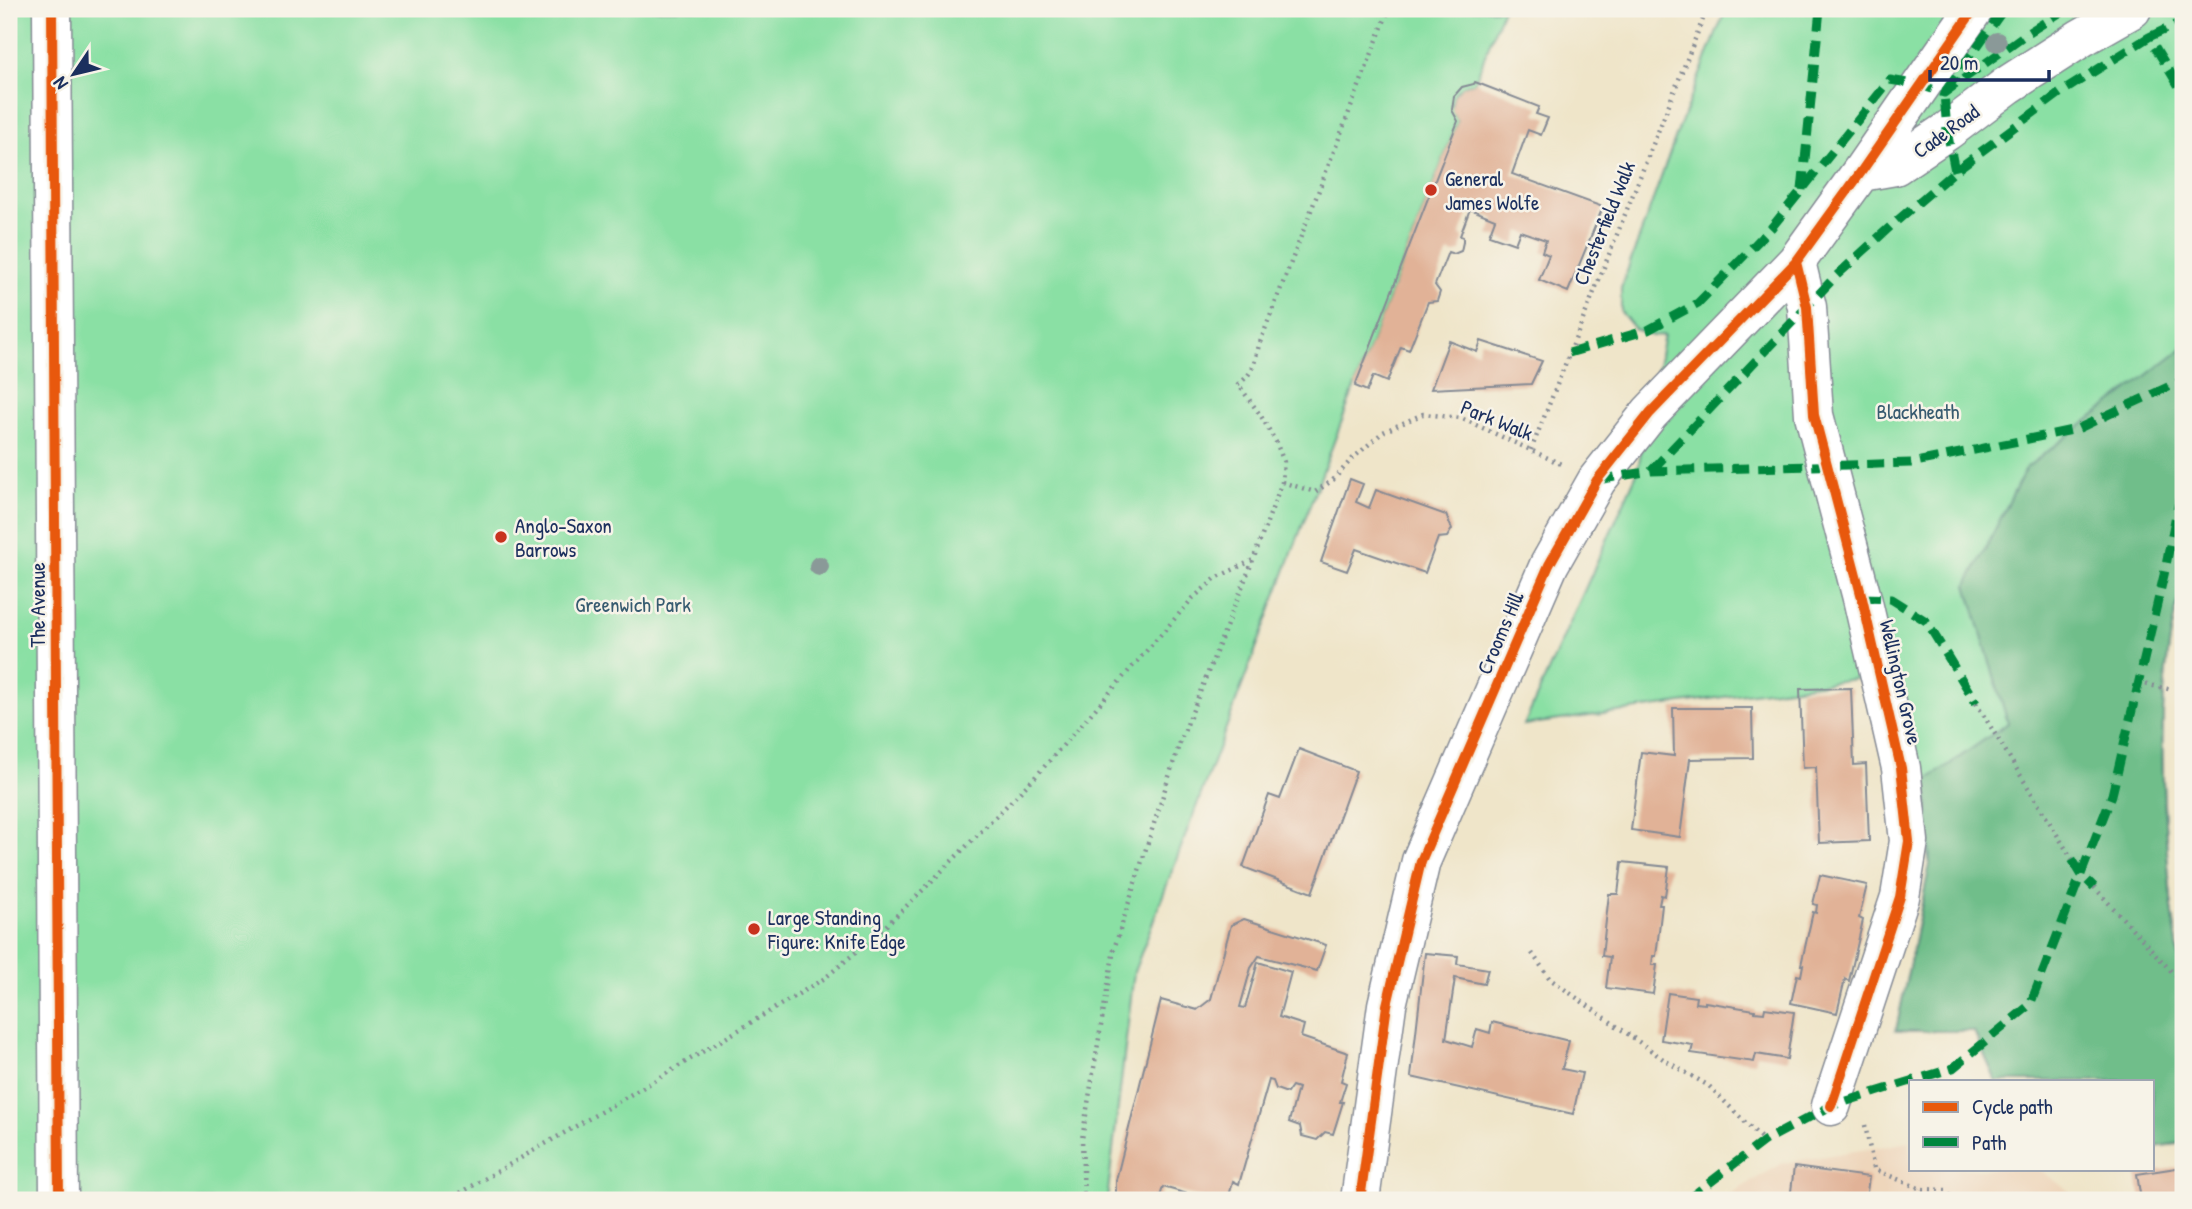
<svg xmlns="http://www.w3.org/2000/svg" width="2192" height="1209" viewBox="0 0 2192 1209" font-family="'Patrick Hand',sans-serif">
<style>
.built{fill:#eed6bb}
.green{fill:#8ae0a4;stroke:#528881;stroke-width:2}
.forest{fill:#6fbe8a;stroke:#457674;stroke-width:2}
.building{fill:#e1b297}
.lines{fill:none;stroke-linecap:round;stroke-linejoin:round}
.minor-casing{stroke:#858a94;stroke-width:41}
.path{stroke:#858a94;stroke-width:4.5;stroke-dasharray:2 5;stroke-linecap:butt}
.minor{stroke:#fff;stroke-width:38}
.quiet{stroke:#00873e;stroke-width:9;stroke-dasharray:18 9;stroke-linecap:butt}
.cycleway-casing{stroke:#f7f3e8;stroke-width:15}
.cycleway{stroke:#e8590c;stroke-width:10}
.tree{fill:#8a9998}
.poi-dot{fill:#c8321e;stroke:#f7f3e8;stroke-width:2.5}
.labels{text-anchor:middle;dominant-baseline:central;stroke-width:5;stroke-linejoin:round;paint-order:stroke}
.street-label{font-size:21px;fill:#1b2f5e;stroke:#f7f3e8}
.poi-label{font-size:21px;fill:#1b2f5e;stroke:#f7f3e8;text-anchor:start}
.park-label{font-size:21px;fill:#375b70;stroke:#f7f3e8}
</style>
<rect width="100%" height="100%" fill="#f7f3e8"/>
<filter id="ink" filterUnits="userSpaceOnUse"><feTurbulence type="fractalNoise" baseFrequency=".0143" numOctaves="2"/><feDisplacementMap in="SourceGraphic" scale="14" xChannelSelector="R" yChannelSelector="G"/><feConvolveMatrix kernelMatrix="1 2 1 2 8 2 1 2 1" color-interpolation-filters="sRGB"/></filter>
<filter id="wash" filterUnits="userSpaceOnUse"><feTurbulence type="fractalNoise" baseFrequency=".00686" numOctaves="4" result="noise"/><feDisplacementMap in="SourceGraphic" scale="28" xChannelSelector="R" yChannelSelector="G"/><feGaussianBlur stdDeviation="1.57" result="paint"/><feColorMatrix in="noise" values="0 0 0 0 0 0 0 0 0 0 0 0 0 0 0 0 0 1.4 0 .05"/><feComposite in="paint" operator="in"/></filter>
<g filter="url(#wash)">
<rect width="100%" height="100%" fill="#efe5c9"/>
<!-- built -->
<path class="built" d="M1910 1142V1169H2039L2081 1200H1720L1783 1163Z"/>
<!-- green -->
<path class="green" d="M9 9H1503L1474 84C1452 85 1447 104 1458 121L1355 386 1134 972 1107 1200H9Z
M1726 9H2183V585C2153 676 2162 803 2171 898 2175 933 2181 969 2183 1004 2186 1050 2183 1097 2183 1143L2152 1147V1081H1996L1974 1031H1896L1930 864 1882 675 1524 725 1637 473 1664 335 1652 336 1635 329 1621 312V288L1680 125Z"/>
<!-- forest -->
<path class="forest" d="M2183 348V585C2153 676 2162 803 2171 898 2175 933 2181 969 2183 1004 2186 1050 2183 1097 2183 1143L2152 1147V1081H1996L1974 1031H1896L1930 864 1927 780 2008 723 1967 585 2026 468Z"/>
<g id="blocks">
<!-- building -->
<path class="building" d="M1475 82 1539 107 1536 114 1548 118 1541 135 1528 130 1512 174 1603 207 1568 292 1539 280 1549 255 1542 252 1546 240 1520 231 1515 244 1489 235 1495 219 1470 209 1460 236 1463 237V242L1461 251 1454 254 1448 252 1435 285 1440 292 1437 301 1428 302 1409 350 1401 347 1387 382 1373 376 1367 391 1355 386 1458 121 1452 110 1454 96 1462 87 1474 84Z
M1449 341 1477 352 1481 341 1542 361 1531 384 1431 389Z
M1350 479 1363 484 1356 502 1369 508 1376 490 1446 515 1452 529 1447 537 1438 538 1425 573 1356 549 1347 571 1321 562Z
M1851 688 1854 765 1866 764 1869 841 1819 843 1816 767 1803 768 1800 689Z
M1673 708H1752L1753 758 1690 759 1680 837 1631 830 1641 752 1674 756Z
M1299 749 1356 771 1312 893 1243 867 1269 795 1280 799Z
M1622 862 1669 867 1665 896 1661 895 1659 905H1662L1656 956H1653L1652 965H1657L1653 994 1606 988 1610 957 1602 956 1609 894H1618Z
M1820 875 1867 885 1859 918 1863 920 1849 981 1845 979 1837 1013 1791 1003 1797 975 1801 976 1803 965H1801L1813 912 1816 913 1817 905 1813 904Z
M1244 919 1326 945 1317 971 1259 956 1251 968 1240 1007 1245 1008 1258 962 1291 972 1279 1017 1304 1025 1301 1037 1348 1053 1341 1081 1346 1083 1340 1102H1343L1333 1134 1325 1132 1317 1140 1302 1136 1300 1126 1289 1122 1298 1088 1292 1086 1287 1093 1276 1089 1273 1081 1269 1080 1239 1184 1233 1181 1228 1200H1209L1163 1187 1159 1200H1127L1116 1198V1180L1161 1000 1197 1010 1211 999 1231 925Z
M1425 953 1458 956 1457 964 1488 969 1484 984 1455 978 1446 1039 1472 1047 1477 1029 1490 1033 1492 1022 1569 1041 1562 1069 1582 1073 1573 1114 1411 1077Z
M1668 993 1696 997 1695 1003 1705 1004V1002L1755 1010V1012L1764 1013 1765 1008 1794 1012 1787 1059 1756 1054 1754 1062 1691 1053 1693 1045 1661 1040Z
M1794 1167 1869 1177 1866 1200H1790Z
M2183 1167V1200H2141L2137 1174Z"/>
</g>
</g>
<g filter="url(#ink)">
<use href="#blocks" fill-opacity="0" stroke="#858a94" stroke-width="2"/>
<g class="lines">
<defs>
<path id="minor" d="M52 9 59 1200
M1861 172 1895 166 1947 131 2008 85 2081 38 2132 9
M1796 262 1807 307 1814 415 1862 598 1901 768 1909 841 1900 897 1831 1106
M1360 1200 1387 1005 1421 861 1549 565 1597 480 1650 413 1796 262 1861 172 1974 9"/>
</defs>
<!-- minor casing -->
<use href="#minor" class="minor-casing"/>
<!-- path -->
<path class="path" d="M1531 450 1707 9
M1282 482 1315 492 1333 480 1351 460 1383 432 1423 414 1461 418 1561 464
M2139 683 2173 690
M1976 703 2072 859
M2094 887 2183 984
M1532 953 1550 979 1666 1061 1709 1086 1764 1141
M1865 1125 1874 1169 1921 1189 1946 1190 1953 1200
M448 1200 649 1084 825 978 874 937 919 894 1036 776 1193 598 1216 578 1253 560
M1084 1200 1082 1139 1114 949 1180 742 1253 560 1282 482 1284 462 1276 442 1261 416 1238 384C1253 375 1255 361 1259 345L1389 9
M1912 1200 1921 1189"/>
<!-- minor -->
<use href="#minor" class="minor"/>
<!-- quiet -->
<path class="quiet" d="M2149 37 2183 21
M1955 171 1947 131 1944 93 2004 9
M1802 190 1820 9
M1569 353 1648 330 1698 303 1772 227 1890 80 1920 85 1944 93 2026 34 2066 9
M1651 471 1835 277 1892 225 1955 171 2060 93 2149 37 2183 93
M1597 480 1651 471 1911 463 2077 429 2183 380
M1862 598 1891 599 1926 621 1976 703
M2072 859 2081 874 2094 887
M1687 1200 1764 1141 1831 1106 1953 1068 2030 1005 2112 795 2164 575 2183 480"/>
<defs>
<path id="cycleway" d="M52 9 59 1200
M1796 262 1807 307 1814 415 1862 598 1901 768 1909 841 1900 897 1831 1106
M1360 1200 1387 1005 1421 861 1549 565 1597 480 1650 413 1796 262 1861 172 1974 9"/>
</defs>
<!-- cycleway casing -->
<use href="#cycleway" class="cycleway-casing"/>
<!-- cycleway -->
<use href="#cycleway" class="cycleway"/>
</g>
<!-- trees -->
<g class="tree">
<circle cx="1997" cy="42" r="10"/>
<circle cx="819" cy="566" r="10"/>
</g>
</g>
<!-- markers -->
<g class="poi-dot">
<circle cx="1431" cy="190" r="7"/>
<circle cx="501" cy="537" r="7"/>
<circle cx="754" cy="929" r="7"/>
</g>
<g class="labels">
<!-- street labels -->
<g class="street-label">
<text transform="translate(1946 131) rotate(-36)">Cade Road</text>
<text transform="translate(1604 223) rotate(-68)">Chesterfield Walk</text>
<text transform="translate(1497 420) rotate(22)">Park Walk</text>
<text transform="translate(37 605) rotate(-90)">The Avenue</text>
<text transform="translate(1500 633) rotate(-67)">Crooms Hill</text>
<text transform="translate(1901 682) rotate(77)">Wellington Grove</text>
</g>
<!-- poi labels -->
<g class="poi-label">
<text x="1445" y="178">General<tspan x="1445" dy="24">James Wolfe</tspan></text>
<text x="515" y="525">Anglo-Saxon<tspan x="515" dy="24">Barrows</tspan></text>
<text x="768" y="917">Large Standing<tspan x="768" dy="24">Figure: Knife Edge</tspan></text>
</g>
<!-- park labels -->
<g class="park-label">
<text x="1918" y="411">Blackheath</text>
<text x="633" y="604">Greenwich Park</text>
</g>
</g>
<!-- margin -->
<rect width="2192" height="1209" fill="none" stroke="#f7f3e8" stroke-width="35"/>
<!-- legend -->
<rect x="1909" y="1080" width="245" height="91" fill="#f7f3e8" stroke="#9fa5b1" stroke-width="2"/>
<rect x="1923" y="1102" width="35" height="10" fill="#e8590c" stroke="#9fa5b1" stroke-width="2"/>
<text x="1972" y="1114" font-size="21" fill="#1b2f5e">Cycle path</text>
<rect x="1923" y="1137" width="35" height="10" fill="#00873e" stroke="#9fa5b1" stroke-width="2"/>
<text x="1972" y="1150" font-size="21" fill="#1b2f5e">Path</text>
<!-- north arrow -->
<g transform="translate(74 74) rotate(235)" stroke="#f7f3e8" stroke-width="5" paint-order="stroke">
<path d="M0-5L12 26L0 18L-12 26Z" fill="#1b2f5e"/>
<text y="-10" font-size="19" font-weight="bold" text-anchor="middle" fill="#1b2f5e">N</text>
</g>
<!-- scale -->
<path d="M1930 70v10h119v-10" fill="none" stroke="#1b2f5e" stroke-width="3.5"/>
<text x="1940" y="70" font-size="21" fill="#1b2f5e" stroke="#f7f3e8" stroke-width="5" paint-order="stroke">20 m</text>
</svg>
